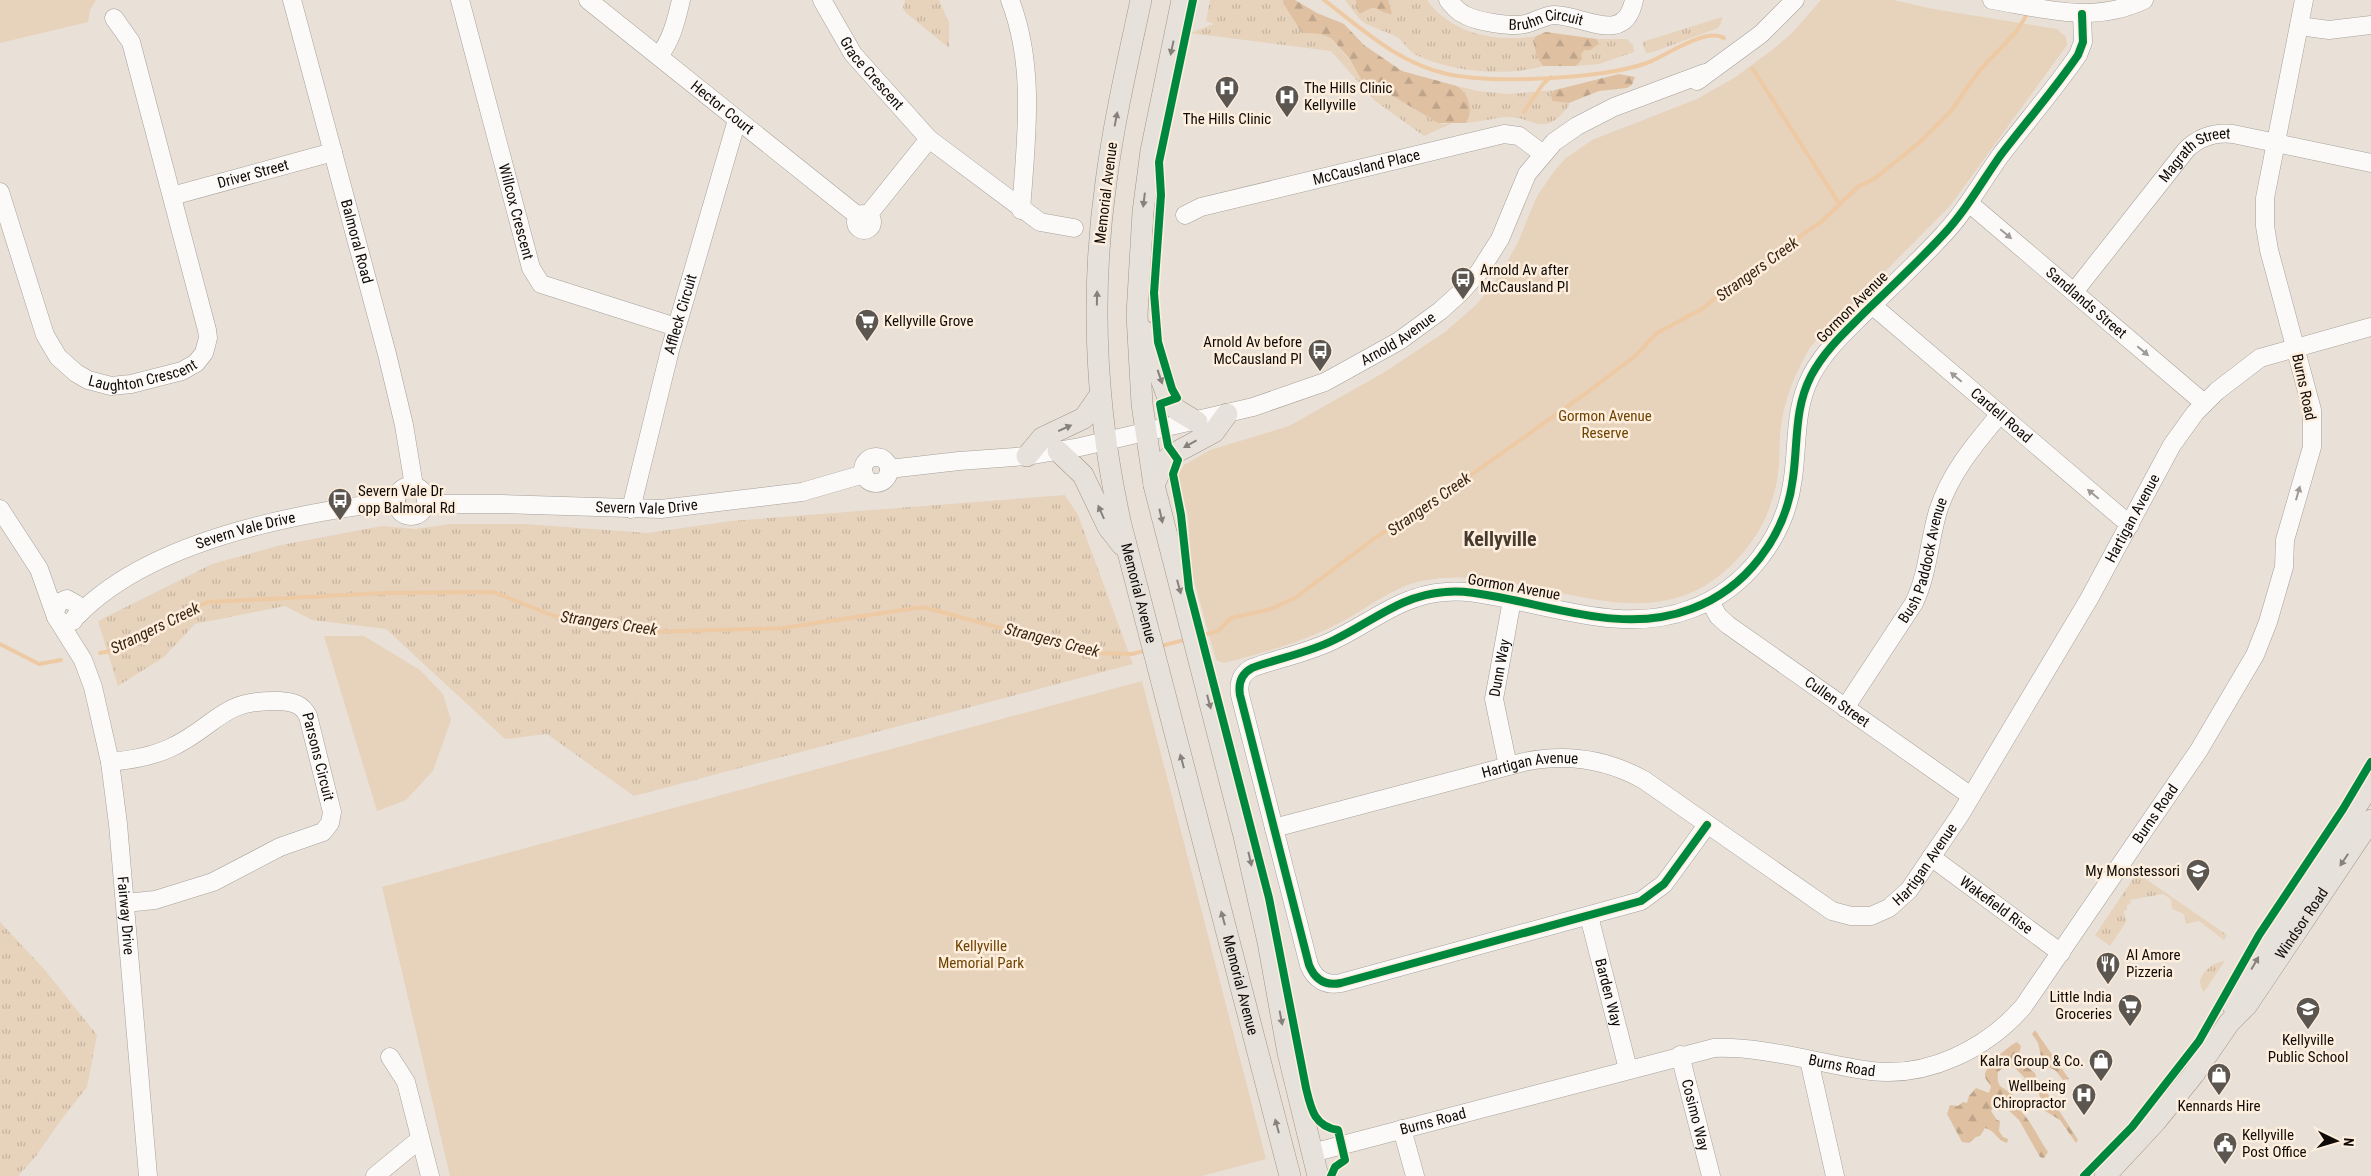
<svg xmlns="http://www.w3.org/2000/svg" width="2371" height="1176" viewBox="0 0 2371 1176" font-family="'Roboto Condensed',sans-serif">
<style>
.grass{fill:url(#grass-tufts)}
.forest{fill:url(#forest-firs)}
.green{fill:#e7d2bb}
.lines{fill:none;stroke-linecap:round;stroke-linejoin:round}
.stream{stroke:#eecaa4;stroke-width:4}
.minor-casing{stroke:#a5a099;stroke-width:19}
.major-casing{stroke:#a29688;stroke-width:22}
.minor{stroke:#fcfaf9;stroke-width:18}
.major{stroke:#e6e1db;stroke-width:21}
.cycleway-casing{stroke:#fdeede;stroke-width:11}
.cycleway{stroke:#00873e;stroke-width:8}
.oneway{fill:#86817b}
.oneway2{fill:#9e9a98}
.labels{text-anchor:middle;dominant-baseline:central;stroke-width:5;stroke-linejoin:round;paint-order:stroke}
.street-label{font-size:15px;fill:#100b06;stroke:#fdeede}
.poi-label{font-size:15px;fill:#100b06;stroke:#fdeede;text-anchor:start}
.park-label{font-size:15px;fill:#6f4301;stroke:#fdeede}
.water-label{font-size:16px;font-style:italic;fill:#3b2711;stroke:#fdeede}
.district-label{font-size:20px;font-weight:bold;fill:#473b2f;stroke:#fdeede}
</style>
<defs>
<pattern id="grass-tufts" width="24" height="20" patternUnits="userSpaceOnUse" patternTransform="scale(1.25)"><rect width="24" height="20" fill="#e7d2bb"/><path d="M3 7l-1-3M5 7V3M7 7l1-3M15 17l-1-3M17 17v-4M19 17l1-3" fill="none" stroke="#c5b39f"/></pattern>
<pattern id="forest-firs" width="22" height="20" patternUnits="userSpaceOnUse" patternTransform="scale(1.25)"><rect width="22" height="20" fill="#dfc1a2"/><path d="M5 1l3.5 6h-7zM16 11l3.5 6h-7z" fill="#bea48a"/></pattern>
</defs>
<rect width="100%" height="100%" fill="#e9e1d8"/>
<!-- grass -->
<path class="grass" d="M905 0H939L949 23V48L905 12 903 7Z
M1210 0H1283V3L1302 33 1320 34 1331 38 1349 59 1363 83 1386 92 1438 123 1444 124 1455 122 1424 136 1374 100 1331 51 1190 33 1214 24 1206 21Z
M1345 0H1427C1451 34 1497 43 1536 36L1533 42 1537 57 1543 66C1506 77 1452 72 1416 55 1409 52 1404 42 1397 37 1386 31 1372 28 1362 21 1356 16 1350 6 1345 0Z
M1722 17 1721 24 1718 28 1653 52 1646 53 1642 42Z
M1597 39H1627L1633 45 1634 52 1599 64 1576 66 1581 59V54L1585 50 1599 44Z
M1457 86 1478 91 1508 94 1555 90 1551 94 1558 100 1569 103V106C1542 140 1534 116 1506 117 1493 118 1480 122 1466 123 1474 110 1469 94 1457 86Z
M1065 495 1078 515 1133 664 634 796 547 734 505 739 386 629 312 620 285 606 195 624 164 657 118 686 98 621 212 564 281 545 382 526 416 529 450 524H525L647 533 731 521Z
M2137 873 2227 935 2224 940 2199 921 2186 924 2184 914 2172 909 2171 899 2163 894 2130 900 2131 904 2127 905V910L2124 911 2126 922 2110 946 2095 935Z
M0 922 44 969 97 1035 87 1087 61 1120 36 1156 18 1176H0Z
M2225 961 2204 992C2192 979 2212 961 2225 961Z"/>
<!-- forest -->
<path class="forest" d="M1283 0H1295L1317 13 1344 24 1364 45 1402 71 1457 86C1469 94 1474 110 1466 123H1438L1386 92 1363 83 1349 58 1331 38 1320 34 1302 33 1283 3Z
M1356 0H1388L1392 14C1374 13 1381 1 1360 14L1357 10Z
M1546 32 1597 39 1599 44 1590 50H1585L1581 54 1582 59 1576 66H1543L1537 57 1533 41 1536 36Z
M1619 74 1635 77 1632 85 1627 88 1599 91 1569 103 1552 101 1551 94 1555 90Z
M2035 1030 2069 1079 2063 1080 2055 1070 2047 1067 2042 1061 2038 1043 2032 1034Z
M2017 1042 2021 1046 2018 1059 2035 1073 2039 1087 2049 1095 2078 1140 2076 1143 2060 1120 2045 1111 2039 1094 2023 1076 2014 1067 2006 1065 1998 1072C1996 1090 2004 1086 2013 1095L2015 1105C2030 1118 2037 1136 2048 1152L2044 1158 2040 1157 2019 1120 2004 1106 2000 1111 1993 1108 1991 1111 1997 1120 2000 1121 1999 1131 2003 1137 2008 1139 2007 1143C1997 1141 1995 1130 1985 1128L1980 1136 1976 1137 1969 1143 1962 1142 1947 1114 1950 1105 1958 1106 1963 1102 1967 1103 1969 1096 1976 1088 1989 1093 1991 1087C1990 1083 1985 1080 1985 1076 1983 1068 2009 1045 2017 1042Z"/>
<!-- green -->
<path class="green" d="M0 0H96L90 10 88 22 0 43Z
M1821 0H1893L1933 9 2057 29 2066 37 2067 45 1950 206 1811 346C1796 371 1785 397 1781 426 1779 438 1780 452 1779 464 1777 491 1768 519 1752 541 1660 668 1538 557 1421 581 1388 589 1365 611 1335 625 1300 643 1262 653 1224 663L1216 660 1190 566 1188 517 1179 480V473L1184 465 1210 450 1289 426 1383 373 1445 332 1476 305 1500 275 1518 242 1537 196 1555 170 1566 158 1592 140 1697 99 1734 78 1772 50 1792 33Z
M324 636H364L420 670 443 694 451 720 433 771 406 800 377 811Z
M1142 681 1266 1159 1202 1176H450L382 887Z"/>
<g class="lines">
<!-- stream -->
<path class="stream" d="M1324 0C1362 29 1398 63 1447 74 1495 84 1600 79 1647 63 1665 56 1706 27 1724 38
M1753 69 1840 205
M1524 112 1543 84 1551 77
M1199 636 1218 631 1231 618 1271 609 1295 598 1375 538 1461 482 1585 394 1635 356 1657 333 1702 309 1738 280 1822 221 1859 186 1874 179 1920 142 1951 111 1979 71 2016 32 2029 11
M0 644 39 664 61 660
M1161 646 1188 639
M100 653 116 650 173 616 208 602 385 593 493 592 554 616 653 632 783 628 923 607 1094 653 1132 654 1147 650"/>
<defs>
<g id="minor">
<path id="s1" d="M292 0 387 354 404 425 414 486"/>
<path id="s2" d="M460 0 531 268 541 284 676 327"/>
<path id="s3" d="M588 0 858 216"/>
<path id="s4" d="M822 0 853 54 929 139 868 215"/>
<path d="M1010 0C1036 67 1026 140 1021 210"/>
<path id="s5" d="M1448 0C1453 6 1458 12 1465 15 1478 22 1511 27 1525 24 1536 22 1544 15 1555 15 1585 16 1625 46 1634 0"/>
<path d="M1992 0C2046 9 2093 24 2144 0"/>
<path d="M2299 26 2329 30 2371 25"/>
<path d="M659 56C672 39 676 21 681 0"/>
<path d="M1697 81 1761 34 1795 0"/>
<path d="M929 139 1040 222 1074 228"/>
<path id="s6" d="M0 192 45 335 58 357 76 373 88 380 111 386 131 384 182 371 196 363 204 353 208 338 207 330 131 42 114 18"/>
<path id="s7" d="M172 196 333 152"/>
<path id="s8" d="M1969 203 2204 403"/>
<circle cx="864" cy="222" r="8"/>
<path id="s9" d="M1185 215 1201 207 1504 134 1519 136 1543 154"/>
<path id="s10" d="M2074 292 2186 150C2199 137 2214 132 2233 134L2371 163"/>
<path id="s11" d="M1872 305 2130 525"/>
<circle cx="876" cy="470" r="13"/>
<path id="s12" d="M889 469 959 461 1027 456 1080 447 1253 407 1325 382 1399 341 1440 311 1460 293 1479 272 1500 239 1527 174 1554 142 1577 126 1614 107 1705 73"/>
<circle cx="411" cy="501" r="15"/>
<path id="s13" d="M427 502 438 504H501L661 509 802 492 864 474"/>
<path d="M0 509 39 569 56 617C61 623 66 624 73 621L79 611 76 604 67 599 58 603 55 613"/>
<path id="s14" d="M631 509 670 350 737 120"/>
<path id="s15" d="M1710 601 1718 616 1728 625 1971 796"/>
<path id="s16" d="M78 615C151 540 295 513 396 501"/>
<path id="s17" d="M56 617 83 660 93 687 110 762 118 824 148 1176"/>
<path id="s18" d="M1845 708 1914 603C1928 574 1929 541 1938 511 1950 473 1975 444 2000 414"/>
<path id="s19" d="M110 762C131 760 151 757 170 748 218 726 219 699 280 701 293 702 302 704 308 716L332 812 330 823 323 832 280 847 213 882 155 900 125 903"/>
<path id="s20" d="M1508 766 1494 699 1512 600"/>
<path d="M1707 825 1664 884 1641 901 1341 983C1326 986 1315 980 1309 965L1240 695C1238 683 1241 674 1252 668 1279 658 1308 653 1334 640 1372 622 1401 595 1445 592 1467 590 1487 595 1508 599 1568 611 1631 632 1691 609 1746 589 1786 536 1793 478 1798 443 1794 409 1811 376 1824 351 1844 333 1863 314 1890 288 1917 263 1942 236 1965 212 1981 183 2000 156 2026 122 2054 90 2078 55L2083 42 2082 14"/>
<path id="s21" d="M1274 828 1524 762C1567 753 1606 759 1644 780L1832 911 1851 916H1871L1889 908 1909 890 1960 815 2089 599 2172 445 2195 413 2217 391 2260 358 2371 327"/>
<path id="s22" d="M1931 857 2061 953"/>
<path id="s23" d="M1589 916 1628 1069"/>
<path id="s24" d="M1680 1055 1711 1176"/>
<path d="M390 1057 406 1082 430 1176"/>
<path d="M1809 1060 1835 1176"/>
<path d="M1402 1129 1415 1176"/>
<path id="s25" d="M1312 1153 1714 1048C1766 1046 1819 1064 1871 1071 1928 1078 1986 1049 2023 1007L2199 750 2255 655 2268 622 2284 567 2285 540 2312 447V410L2269 250 2265 226V198L2304 0"/>
<path d="M375 1176 420 1139"/>
</g>
<g id="major">
<path id="s26" d="M1141 0C1128 60 1114 121 1106 182 1090 296 1096 413 1121 525L1290 1176"/>
<path d="M1182 0 1151 151 1143 212 1137 315 1142 404 1154 485 1244 836 1268 942 1288 1053 1318 1176"/>
<path d="M1144 331 1169 401 1177 410 1197 422"/>
<path d="M1058 451 1083 475 1108 527 1122 545"/>
<path d="M1027 456 1042 438 1084 418 1100 395"/>
<path d="M1154 485 1165 461 1173 454 1214 432 1227 414"/>
<path d="M2233 1006 2275 929 2371 784"/>
<path id="s27" d="M2105 1176 2156 1121 2194 1074 2229 1023 2247 1005 2371 820"/>
</g>
</defs>
<!-- minor casing -->
<use href="#minor" class="minor-casing"/>
<!-- major casing -->
<use href="#major" class="major-casing"/>
<!-- minor -->
<use href="#minor" class="minor"/>
<!-- major -->
<use href="#major" class="major"/>
<defs>
<path id="cycleway" d="M1193 0 1159 162 1161 195 1154 293 1158 342 1172 389 1177 398 1160 404 1168 446 1178 460 1173 474 1181 515 1189 589 1269 898 1306 1088C1311 1109 1314 1126 1338 1130L1345 1160 1335 1167 1331 1176
M1707 825 1664 884 1641 901 1341 983C1326 986 1315 980 1309 965L1240 695C1238 683 1241 674 1252 668 1279 658 1308 653 1334 640 1372 622 1401 595 1445 592 1467 590 1487 595 1508 599 1568 611 1631 632 1691 609 1746 589 1786 536 1793 478 1798 443 1794 409 1811 376 1824 351 1844 333 1863 314 1890 288 1917 263 1942 236 1965 212 1981 183 2000 156 2026 122 2054 90 2078 55L2083 42 2082 14
M2084 1176 2132 1127 2199 1041 2259 935 2343 809 2371 762"/>
</defs>
<!-- cycleway casing -->
<use href="#cycleway" class="cycleway-casing"/>
<!-- cycleway -->
<use href="#cycleway" class="cycleway"/>
</g>
<!-- one-way arrows -->
<defs><path id="oneway-solid" d="M-6-.8H1V-3.2L6.5 0L1 3.2V.8H-6Z" transform="scale(1.25)"/></defs>
<g class="oneway">
<use href="#oneway-solid" transform="translate(1172 48) rotate(102)"/>
<use href="#oneway-solid" transform="translate(1116 119) rotate(-79)"/>
<use href="#oneway-solid" transform="translate(1144 200) rotate(97)"/>
<use href="#oneway-solid" transform="translate(1097 298) rotate(-89)"/>
<use href="#oneway-solid" transform="translate(1160 377) rotate(71)"/>
<use href="#oneway-solid" transform="translate(1065 428) rotate(-24)"/>
<use href="#oneway-solid" transform="translate(1190 444) rotate(151)"/>
<use href="#oneway-solid" transform="translate(1101 512) rotate(-114)"/>
<use href="#oneway-solid" transform="translate(1161 516) rotate(77)"/>
<use href="#oneway-solid" transform="translate(1179 587) rotate(75)"/>
<use href="#oneway-solid" transform="translate(1209 702) rotate(75)"/>
<use href="#oneway-solid" transform="translate(1182 761) rotate(-105)"/>
<use href="#oneway-solid" transform="translate(1250 859) rotate(77)"/>
<use href="#oneway-solid" transform="translate(2344 860) rotate(124)"/>
<use href="#oneway-solid" transform="translate(1223 918) rotate(-105)"/>
<use href="#oneway-solid" transform="translate(2255 963) rotate(-60)"/>
<use href="#oneway-solid" transform="translate(1281 1018) rotate(79)"/>
<use href="#oneway-solid" transform="translate(1277 1126) rotate(-105)"/>
</g>
<g class="oneway2">
<use href="#oneway-solid" transform="translate(2006 234) rotate(40)"/>
<use href="#oneway-solid" transform="translate(2143 351) rotate(40)"/>
<use href="#oneway-solid" transform="translate(1956 377) rotate(-140)"/>
<use href="#oneway-solid" transform="translate(2298 493) rotate(-74)"/>
<use href="#oneway-solid" transform="translate(2093 494) rotate(-140)"/>
</g>
<!-- icons -->
<defs>
<symbol id="hospital-pin" viewBox="-11 -11 22 30"><path d="M0 17L-7.5 6A9.5 9.5 0 1 1 7.5 6Z" fill="#5c5650" stroke="#fdeede"/><path d="M-5-5h3v3.5h4V-5h3V5h-3V1.5h-4V5h-3Z" fill="#fff"/></symbol>
<symbol id="bus-pin" viewBox="-11 -11 22 30"><path d="M0 17L-7.5 6A9.5 9.5 0 1 1 7.5 6Z" fill="#5c5650" stroke="#fdeede"/><path d="M-5-6H5V4H4V6H2V4H-2V6H-4V4H-5ZM-3.5-4V0h7V-4ZM-3.5 1.2v1.5H-2V1.2ZM2 1.2v1.5H3.5V1.2Z" fill="#fff"/></symbol>
<symbol id="supermarket-pin" viewBox="-11 -11 22 30"><path d="M0 17L-7.5 6A9.5 9.5 0 1 1 7.5 6Z" fill="#5c5650" stroke="#fdeede"/><path d="M-6-5.5h2.5l.6 2H6L4.5 2H-2.5L-4.4-4H-6ZM-1.5 3.2a1.3 1.3 0 1 0 .1 0ZM3 3.2a1.3 1.3 0 1 0 .1 0Z" fill="#fff"/></symbol>
<symbol id="school-pin" viewBox="-11 -11 22 30"><path d="M0 17L-7.5 6A9.5 9.5 0 1 1 7.5 6Z" fill="#5c5650" stroke="#fdeede"/><path d="M0-5L7-2L0 1L-7-2ZM-4 1L0 2.5L4 1V4Q0 6-4 4Z" fill="#fff"/></symbol>
<symbol id="restaurant-pin" viewBox="-11 -11 22 30"><path d="M0 17L-7.5 6A9.5 9.5 0 1 1 7.5 6Z" fill="#5c5650" stroke="#fdeede"/><path d="M-5-6h1v4h1v-4h1v4h1v-4h1v5L-1.5 .5V6h-2V.5L-5-1ZM5-6V6H3V1.5H1.5Q1.5-4 5-6Z" fill="#fff"/></symbol>
<symbol id="shop-pin" viewBox="-11 -11 22 30"><path d="M0 17L-7.5 6A9.5 9.5 0 1 1 7.5 6Z" fill="#5c5650" stroke="#fdeede"/><path d="M-5-2.5h2.3a2.7 3.5 0 0 1 5.4 0H5L5.5 6h-11ZM-1.5-2.5h3a1.5 2.3 0 0 0-3 0Z" fill="#fff"/></symbol>
<symbol id="civic-pin" viewBox="-11 -11 22 30"><path d="M0 17L-7.5 6A9.5 9.5 0 1 1 7.5 6Z" fill="#5c5650" stroke="#fdeede"/><path d="M-.6-6.5H3V-4.5H.6V-3L4-1V1h2V6H-6V1h2V-1L-.6-3ZM-1.2 2.5V6h2.4V2.5Z" fill="#fff"/></symbol>
</defs>
<g fill-rule="evenodd">
<use href="#hospital-pin" x="1213" y="74" width="28" height="38"/>
<use href="#hospital-pin" x="1273" y="83" width="28" height="38"/>
<use href="#bus-pin" x="1449" y="265" width="28" height="38"/>
<use href="#supermarket-pin" x="853" y="307" width="28" height="38"/>
<use href="#bus-pin" x="1306" y="337" width="28" height="38"/>
<use href="#bus-pin" x="326" y="486" width="28" height="38"/>
<use href="#school-pin" x="2184" y="857" width="28" height="38"/>
<use href="#restaurant-pin" x="2094" y="950" width="28" height="38"/>
<use href="#supermarket-pin" x="2116" y="992" width="28" height="38"/>
<use href="#school-pin" x="2294" y="995" width="28" height="38"/>
<use href="#shop-pin" x="2087" y="1047" width="28" height="38"/>
<use href="#shop-pin" x="2205" y="1061" width="28" height="38"/>
<use href="#hospital-pin" x="2070" y="1081" width="28" height="38"/>
<use href="#civic-pin" x="2211" y="1130" width="28" height="38"/>
</g>
<g class="labels">
<!-- street labels -->
<g class="street-label">
<text stroke="none"><textPath href="#s5" startOffset="106">Bruhn Circuit</textPath></text>
<text stroke="none"><textPath href="#s4" startOffset="89">Grace Crescent</textPath></text>
<text stroke="none"><textPath href="#s3" startOffset="172">Hector Court</textPath></text>
<text stroke="none"><textPath href="#s10" startOffset="186">Magrath Street</textPath></text>
<text stroke="none"><textPath href="#s9" startOffset="188">McCausland Place</textPath></text>
<text stroke="none"><textPath href="#s7" startOffset="84">Driver Street</textPath></text>
<text transform="translate(1106 193) rotate(-83)">Memorial Avenue</text>
<text stroke="none"><textPath href="#s2" startOffset="219">Willcox Crescent</textPath></text>
<text stroke="none"><textPath href="#s1" startOffset="250">Balmoral Road</textPath></text>
<text stroke="none"><textPath href="#s8" startOffset="154">Sandlands Street</textPath></text>
<text transform="translate(1852 307) rotate(-45)">Gormon Avenue</text>
<text stroke="none"><textPath href="#s14" startOffset="201">Affleck Circuit</textPath></text>
<text stroke="none"><textPath href="#s12" startOffset="531">Arnold Avenue</textPath></text>
<text stroke="none"><textPath href="#s6" startOffset="270">Laughton Crescent</textPath></text>
<text transform="translate(2304 387) rotate(78)">Burns Road</text>
<text stroke="none"><textPath href="#s11" startOffset="170">Cardell Road</textPath></text>
<text stroke="none"><textPath href="#s13" startOffset="220">Severn Vale Drive</textPath></text>
<text stroke="none"><textPath href="#s21" startOffset="1132">Hartigan Avenue</textPath></text>
<text stroke="none"><textPath href="#s16" startOffset="190">Severn Vale Drive</textPath></text>
<text stroke="none"><textPath href="#s18" startOffset="169">Bush Paddock Avenue</textPath></text>
<text transform="translate(1514 587) rotate(10)">Gormon Avenue</text>
<text stroke="none"><textPath href="#s26" startOffset="601">Memorial Avenue</textPath></text>
<text stroke="none"><textPath href="#s20" startOffset="100">Dunn Way</textPath></text>
<text stroke="none"><textPath href="#s15" startOffset="164">Cullen Street</textPath></text>
<text stroke="none"><textPath href="#s19" startOffset="260">Parsons Circuit</textPath></text>
<text stroke="none"><textPath href="#s21" startOffset="264">Hartigan Avenue</textPath></text>
<text stroke="none"><textPath href="#s25" startOffset="980">Burns Road</textPath></text>
<text stroke="none"><textPath href="#s21" startOffset="728">Hartigan Avenue</textPath></text>
<text stroke="none"><textPath href="#s22" startOffset="81">Wakefield Rise</textPath></text>
<text stroke="none"><textPath href="#s17" startOffset="311">Fairway Drive</textPath></text>
<text stroke="none"><textPath href="#s27" startOffset="321">Windsor Road</textPath></text>
<text stroke="none"><textPath href="#s26" startOffset="1006">Memorial Avenue</textPath></text>
<text stroke="none"><textPath href="#s23" startOffset="79">Barden Way</textPath></text>
<text stroke="none"><textPath href="#s25" startOffset="545">Burns Road</textPath></text>
<text stroke="none"><textPath href="#s24" startOffset="62">Cosimo Way</textPath></text>
<text stroke="none"><textPath href="#s25" startOffset="125">Burns Road</textPath></text>
</g>
<!-- poi labels -->
<g class="poi-label">
<text x="1304" y="88">The Hills Clinic<tspan x="1304" dy="17">Kellyville</tspan></text>
<text x="1227" y="119" text-anchor="middle">The Hills Clinic</text>
<text x="1480" y="270">Arnold Av after<tspan x="1480" dy="17">McCausland Pl</tspan></text>
<text x="884" y="321">Kellyville Grove</text>
<text x="1302" y="342" text-anchor="end">Arnold Av before<tspan x="1302" dy="17">McCausland Pl</tspan></text>
<text x="358" y="491">Severn Vale Dr<tspan x="358" dy="17">opp Balmoral Rd</tspan></text>
<text x="2180" y="871" text-anchor="end">My Monstessori</text>
<text x="2126" y="955">Al Amore<tspan x="2126" dy="17">Pizzeria</tspan></text>
<text x="2112" y="997" text-anchor="end">Little India<tspan x="2112" dy="17">Groceries</tspan></text>
<text x="2308" y="1040" text-anchor="middle">Kellyville<tspan x="2308" dy="17">Public School</tspan></text>
<text x="2084" y="1061" text-anchor="end">Kalra Group &amp; Co.</text>
<text x="2066" y="1086" text-anchor="end">Wellbeing<tspan x="2066" dy="17">Chiropractor</tspan></text>
<text x="2219" y="1106" text-anchor="middle">Kennards Hire</text>
<text x="2242" y="1135">Kellyville<tspan x="2242" dy="17">Post Office</tspan></text>
</g>
<!-- park labels -->
<g class="park-label">
<text x="1605" y="416">Gormon Avenue<tspan x="1605" dy="17">Reserve</tspan></text>
<text x="981" y="946">Kellyville<tspan x="981" dy="17">Memorial Park</tspan></text>
</g>
<!-- water labels -->
<g class="water-label">
<text transform="translate(1757 269) rotate(-36)">Strangers Creek</text>
<text transform="translate(1429 504) rotate(-35)">Strangers Creek</text>
<text transform="translate(609 623) rotate(8)">Strangers Creek</text>
<text transform="translate(155 628) rotate(-26)">Strangers Creek</text>
<text transform="translate(1052 640) rotate(14)">Strangers Creek</text>
</g>
<!-- district labels -->
<g class="district-label">
<text x="1500" y="539">Kellyville</text>
</g>
</g>
<!-- north arrow -->
<g transform="translate(2336 1141) rotate(95)" stroke="#fdeede" stroke-width="4" paint-order="stroke">
<path d="M0-4L9 19L0 12L-9 19Z" fill="#100b06"/>
<text y="-8" font-size="14" font-weight="bold" text-anchor="middle" fill="#100b06">N</text>
</g>
</svg>
